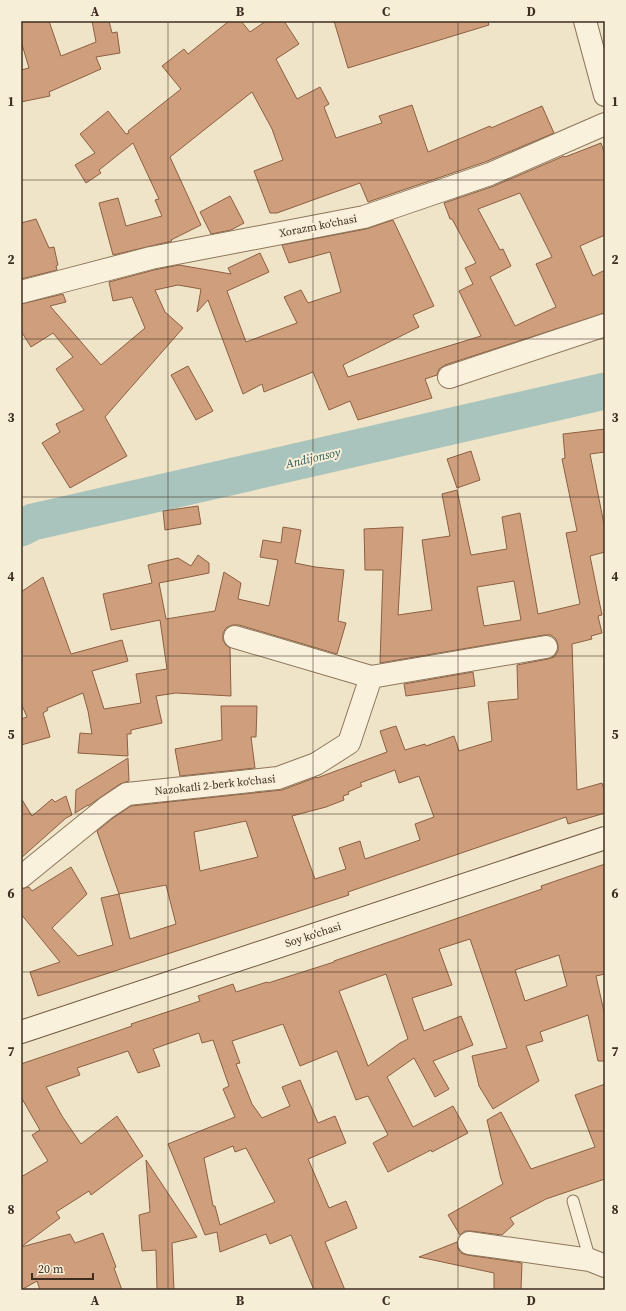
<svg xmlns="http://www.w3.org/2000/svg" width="626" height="1311" viewBox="0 0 626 1311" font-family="'Source Serif 4',serif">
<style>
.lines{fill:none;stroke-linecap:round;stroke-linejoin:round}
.river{stroke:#a9c4bc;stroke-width:37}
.building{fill:#cf9f7d;stroke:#8d5f41;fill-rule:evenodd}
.service-casing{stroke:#8d765c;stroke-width:13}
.minor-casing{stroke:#8d765c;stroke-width:24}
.secondary-casing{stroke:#6f573f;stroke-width:24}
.service{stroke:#faf1dc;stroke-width:11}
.minor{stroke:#faf1dc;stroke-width:22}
.secondary{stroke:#faf1dc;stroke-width:22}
.grid{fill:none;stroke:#3d2e20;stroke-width:1;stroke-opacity:0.55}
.labels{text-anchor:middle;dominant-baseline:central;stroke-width:4;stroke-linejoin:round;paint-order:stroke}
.street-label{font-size:11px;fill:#3d2e20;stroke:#f7eed8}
.water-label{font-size:12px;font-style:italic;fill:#2f5d5a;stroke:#f7eed8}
.neatline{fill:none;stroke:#3d2e20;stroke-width:1.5}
.grid-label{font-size:13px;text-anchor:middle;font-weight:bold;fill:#3d2e20}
</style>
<rect width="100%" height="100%" fill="#f0e4c8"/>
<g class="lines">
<!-- river -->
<path class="river" d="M21 528 33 522 605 391"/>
</g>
<!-- building -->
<path class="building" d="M21 21H49L61 56 96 42 92 21H109L112 33 117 32 120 53 96 57 101 69 49 92 50 96 21 102V70L29 68 21 41Z
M229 21H241L250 32 266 21H284L299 44 276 59 297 99 320 87 329 104 324 107 336 138 382 123 379 116 412 105 428 152 490 126 491 128 542 106 554 133 485 162 368 202 360 183 277 213H270L254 171 283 160 272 129 252 92 170 157 201 225 171 240 172 241 113 255 99 203 118 198 126 226 162 216 155 200 159 199 133 143 99 170 101 173 86 183 75 165 95 153 80 134 108 111 126 134 129 133 128 131 181 89 162 66 184 49 188 54Z
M334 21H488L489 25 348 68Z
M601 143 605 155V235L580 246 593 276 605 270V313L445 365 439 369 437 375 425 379 432 398 358 420 350 401 329 410 313 372 264 392 262 384 243 394 208 300 197 312 201 289 178 285 155 290 165 312 183 328 105 417 127 456 70 488 42 443 60 432 56 424 84 410 56 369 73 357 53 333 31 347 21 331V304L63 294 66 302 50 306 101 365 145 328 132 297 113 301 109 282 154 270 179 265 231 274 228 268 260 253 269 272 227 291 246 342 297 323 284 297 301 290 308 303 341 292 330 252 289 263 282 245 366 229 393 220 434 306 413 315 419 327 343 365 348 377 481 336 459 291 473 284 465 268 476 263 452 219H450L444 203 494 186 564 156 565 157ZM520 193 552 257 536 264 556 307 515 326 490 277 511 266 503 249 500 250 478 209Z
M230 196 244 223 231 230 211 234 200 212Z
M36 219 49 248 54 247 58 265 56 266 57 270 21 279V223Z
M188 366 213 411 196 420 171 375Z
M605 429V452L590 454 605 529V552L590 556 602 615 598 616 602 633 591 636 592 639 572 644 577 790 602 783 605 792V813L568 824 566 817 348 892 349 895 38 996 30 972 60 962 21 914V889L29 887 32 891 71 867 87 894 52 928 78 956 113 945 101 898 119 894 97 831 113 818 131 806 282 790 317 777V778L387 752 380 731 396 726 405 750 425 744 426 746 454 736 459 751 492 741 488 702 518 699 517 665 548 659 554 657 558 651V645L556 639 551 635H544L380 663 383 570H365L364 529 403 527 398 615 432 610 422 540 450 536 442 494 457 490 471 555 507 549 502 517 520 513 538 614 580 604 566 533 577 531 562 459 565 458 563 434ZM514 581 521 620 484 626 477 587ZM395 770 399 783 419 776 434 817 415 824 420 840 365 859 360 841 339 848 346 869 315 879 292 816 326 807 344 800 343 796 349 794 348 792 362 786 360 783ZM246 821 258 857 200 871 194 832ZM166 885 176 924 130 939 119 894Z
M471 451 480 480 457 488 447 459Z
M198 506 201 524 165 530 163 511Z
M283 527 301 530 295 563 315 567 344 570 338 621 346 623 337 654 239 625H232L226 628 223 633V640L226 645 230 648 231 696 176 693 156 696 162 723 131 730V734H127L128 756 78 753 80 733 92 734 88 711 83 693 47 708 48 710 43 713 50 737 21 745V719L27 717 21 703V592L43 577 71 654 122 640 128 661 92 671 104 709 141 703 136 674 167 669 160 620 111 630 103 594 152 583 148 565 178 558 191 566 198 555 209 563V573L159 583 166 619 215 611 224 572 241 583 238 599 269 606 278 560 260 557 263 540 281 543Z
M473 672 475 686 406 696 404 684Z
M221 706H257L256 737H251L255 768 180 776 175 749 222 740Z
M128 758 129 781 120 784 88 806V805L75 813 76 790Z
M66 796 72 815 66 818 21 858V798L32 816 52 799 55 802Z
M605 864V974L596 976 605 1016V1061H598L588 1015 540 1032 543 1041 526 1046 539 1081 493 1109 479 1086 472 1056 507 1048 470 939 439 949 452 985 412 998 424 1031 461 1016 473 1045 433 1061 449 1089 435 1097 414 1058 387 1077 413 1127 453 1106 468 1133 432 1152 431 1150 388 1172 373 1143 388 1135 368 1096 356 1100 337 1051 300 1066 283 1024 232 1041 240 1063 236 1064 252 1104 262 1118 290 1106 282 1087 300 1080 318 1123 335 1116 346 1143 308 1159 329 1208 346 1201 357 1228 325 1242 345 1290H314L291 1235 270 1244 266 1234 220 1252 217 1232 205 1235 168 1144 235 1117 223 1089 229 1086 213 1040 202 1043 199 1033 153 1049 160 1066 138 1073 128 1051 77 1068 80 1075 46 1087 62 1116 81 1144 117 1116 143 1156 91 1195 89 1191 56 1212 60 1218 21 1247V1177L48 1161 32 1135 40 1130 21 1097V1064L132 1026 131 1024 200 1001 198 996 233 984 236 992 267 982 268 983 334 962V961L542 889 541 886ZM559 955 567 986 525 1001 515 970ZM386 974 408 1039 400 1043 368 1066 339 991ZM233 1146 235 1152 246 1148 275 1202 220 1225 215 1206H213L204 1158Z
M605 1084V1179L546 1199 510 1218 514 1224 502 1235 471 1231H465L460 1235 448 1215 503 1184 501 1179 487 1120 501 1112 531 1169 595 1147 575 1095Z
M146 1160 197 1237 172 1243 174 1290H157L156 1250 142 1251 139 1215 150 1212Z
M103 1233 116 1267 114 1268 122 1290H40L37 1281 21 1290V1247L70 1234 75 1243Z
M457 1242 458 1248 461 1253 467 1255 522 1263 521 1290H494V1273L419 1257Z"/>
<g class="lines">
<defs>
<path id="service" d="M573 1201 590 1260"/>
<path id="minor" d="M585 21 605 95
M21 292 151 258 364 217 490 174 605 124
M449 377 605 325
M235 637 371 677
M21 877 106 808 127 794 278 778 316 764 349 743 371 677 546 647
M469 1243 590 1260 605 1266"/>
<path id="secondary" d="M21 1032 605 838"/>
</defs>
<!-- service casing -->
<use href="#service" class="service-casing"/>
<!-- minor casing -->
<use href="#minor" class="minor-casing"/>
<!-- secondary casing -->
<use href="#secondary" class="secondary-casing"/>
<!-- service -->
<use href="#service" class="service"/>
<!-- minor -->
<use href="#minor" class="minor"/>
<!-- secondary -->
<use href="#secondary" class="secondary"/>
</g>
<!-- grid -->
<path class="grid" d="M168 21V1290M313 21V1290M458 21V1290M21 180H605M21 339H605M21 497H605M21 656H605M21 814H605M21 972H605M21 1131H605"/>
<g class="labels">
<!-- street labels -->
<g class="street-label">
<text transform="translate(318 226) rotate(-11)">Xorazm koʻchasi</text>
<text transform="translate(215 785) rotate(-6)">Nazokatli 2-berk koʻchasi</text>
<text transform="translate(313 935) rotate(-18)">Soy ko'chasi</text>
</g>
<!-- water labels -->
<g class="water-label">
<text transform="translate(313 458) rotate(-13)">Andijonsoy</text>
</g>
</g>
<!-- border -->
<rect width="626" height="1311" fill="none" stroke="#f7eed8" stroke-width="44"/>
<!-- scale -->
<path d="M32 1273v6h61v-6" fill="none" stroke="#3d2e20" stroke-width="2"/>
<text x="38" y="1273" font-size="12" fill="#3d2e20" stroke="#f7eed8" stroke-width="3" paint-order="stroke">20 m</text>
<rect x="22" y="22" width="582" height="1267" class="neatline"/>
<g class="grid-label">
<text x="95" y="16">A</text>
<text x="240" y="16">B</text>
<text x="386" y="16">C</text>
<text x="531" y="16">D</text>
<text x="11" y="106">1</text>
<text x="615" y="106">1</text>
<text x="11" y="264">2</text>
<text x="615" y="264">2</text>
<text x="11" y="422">3</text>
<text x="615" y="422">3</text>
<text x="11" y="581">4</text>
<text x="615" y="581">4</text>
<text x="11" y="739">5</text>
<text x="615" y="739">5</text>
<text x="11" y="898">6</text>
<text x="615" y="898">6</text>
<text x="11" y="1056">7</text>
<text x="615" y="1056">7</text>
<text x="11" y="1214">8</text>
<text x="615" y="1214">8</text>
<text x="95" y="1305">A</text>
<text x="240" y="1305">B</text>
<text x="386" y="1305">C</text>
<text x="531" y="1305">D</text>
</g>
</svg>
